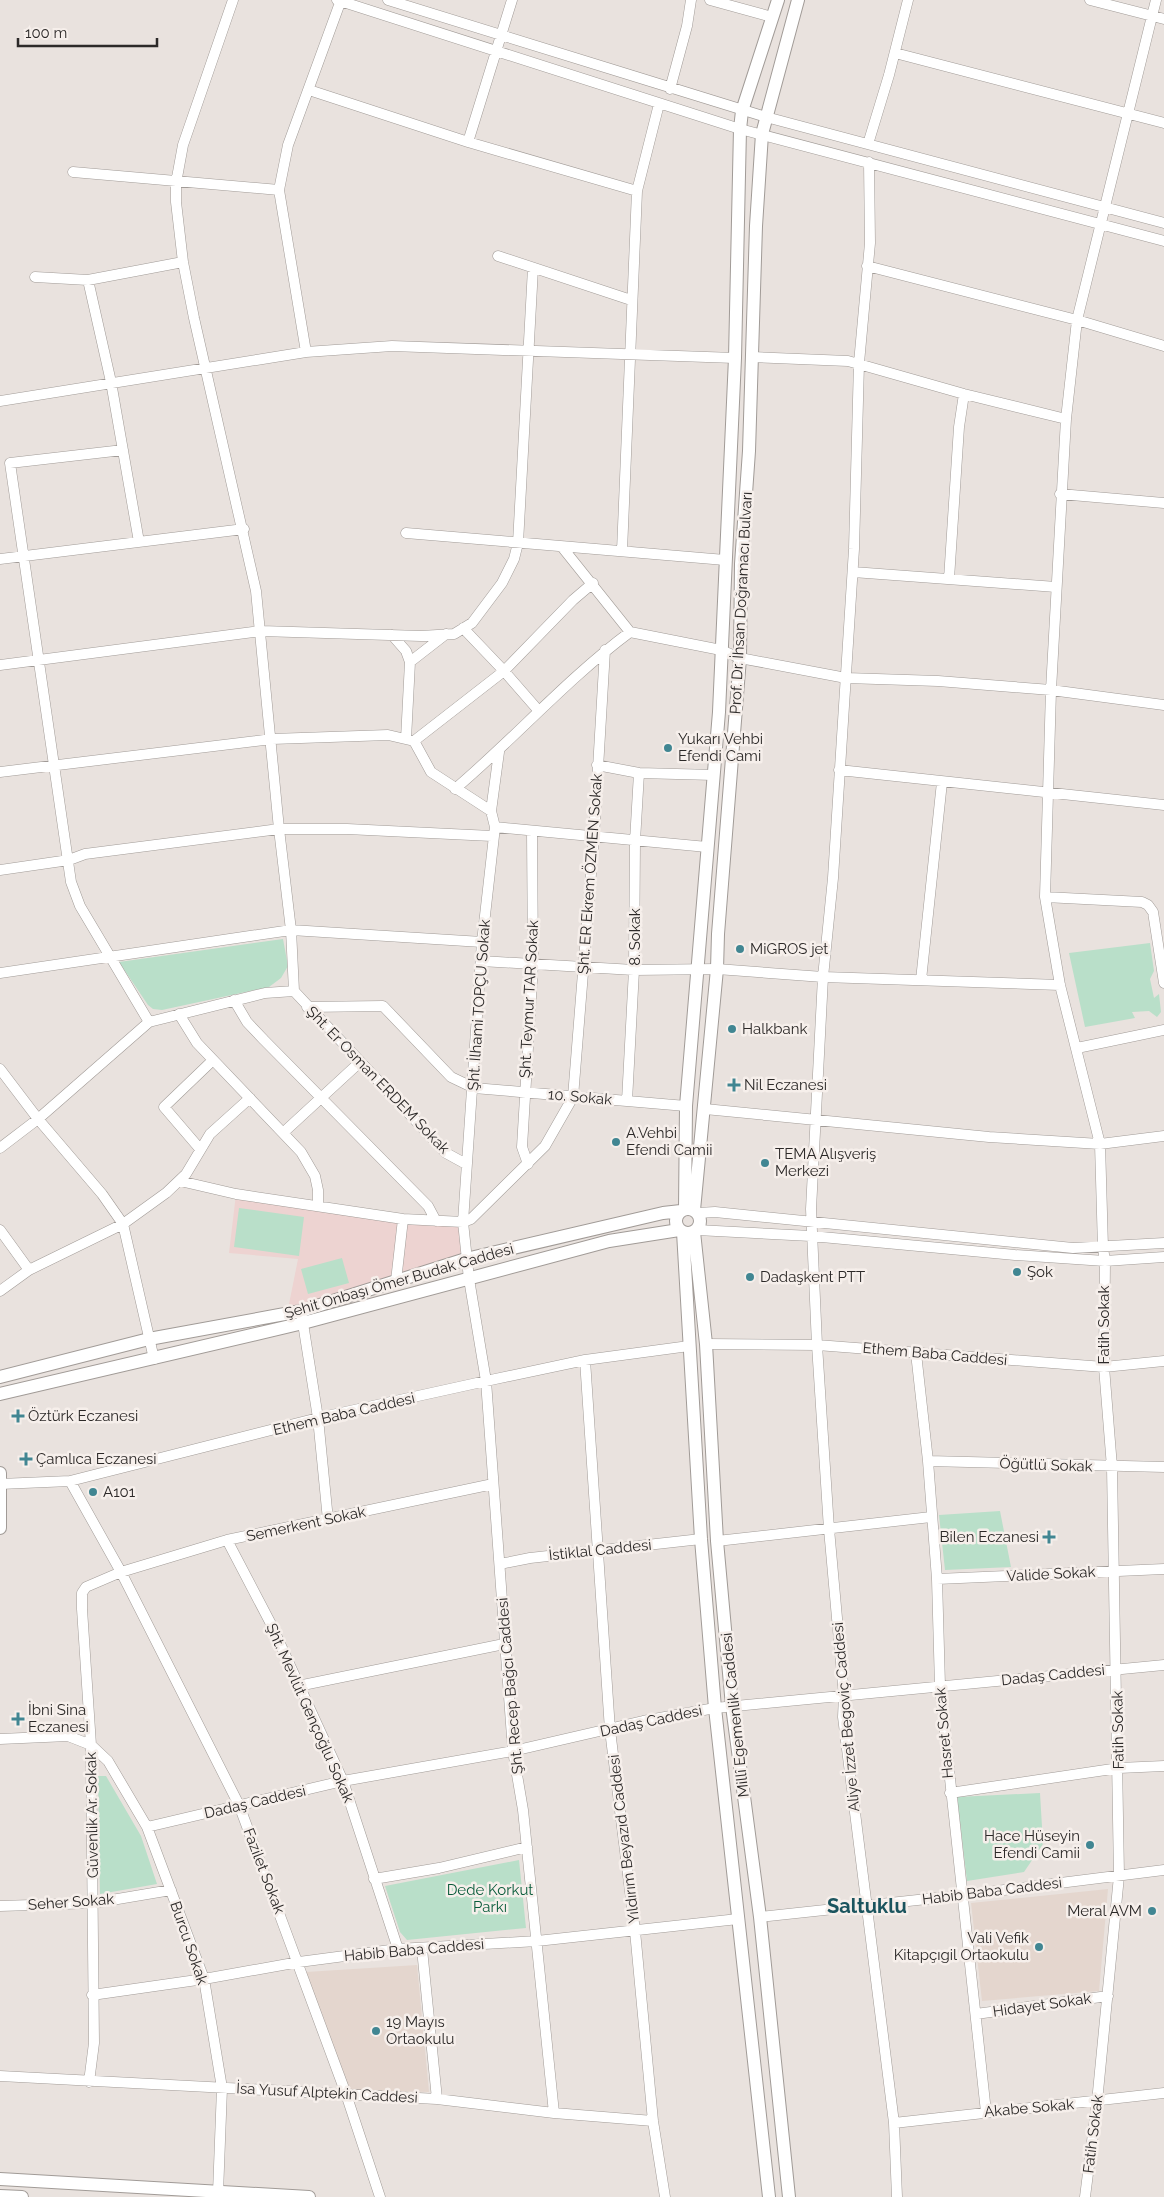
<svg xmlns="http://www.w3.org/2000/svg" width="1164" height="2197" viewBox="0 0 1164 2197" font-family="Raleway,sans-serif">
<style>
.commercial{fill:#edd3d1}
.built{fill:#e4d6ce}
.green{fill:#b9dfc9}
.lines{fill:none;stroke-linecap:round;stroke-linejoin:round}
.minor-casing{stroke:#a19b97;stroke-width:11}
.major-casing{stroke:#a19b97;stroke-width:14}
.minor{stroke:#fff;stroke-width:10}
.major{stroke:#fff;stroke-width:12}
.poi-dot{fill:#418692;stroke:#f6efeb;stroke-width:2}
.labels{text-anchor:middle;dominant-baseline:central;stroke-width:5;stroke-linejoin:round;paint-order:stroke}
.street-label{font-size:15px;fill:#2c2928;stroke:#f6efeb}
.poi-label{font-size:15px;fill:#2c2928;stroke:#f6efeb;text-anchor:start}
.park-label{font-size:15px;fill:#095c3b;stroke:#f6efeb}
.district-label{font-size:20px;font-weight:bold;fill:#1b545e;stroke:#f6efeb}
</style>
<rect width="100%" height="100%" fill="#e9e2de"/>
<!-- commercial -->
<path class="commercial" d="M236 1194 463 1222 466 1259 287 1314 298 1259 229 1253Z"/>
<!-- built -->
<path class="built" d="M1108 1889 1099 1991 982 2001 971 1903Z
M417 1965 429 2092 350 2090 306 1972Z"/>
<!-- green -->
<path class="green" d="M283 939 288 966 281 978 269 987 162 1010 153 1009 148 1005 119 962Z
M1150 943 1154 971 1150 979 1154 998 1159 994 1161 1012 1157 1017 1149 1011 1132 1012 1135 1018 1085 1027 1069 953Z
M239 1208 304 1217 299 1256 234 1247Z
M342 1258 349 1283 308 1294 301 1269Z
M1000 1511 1011 1567 945 1570 939 1515Z
M98 1776H106L141 1836 157 1884 100 1894Z
M1040 1793 1043 1844 1024 1872 967 1881 957 1797Z
M519 1860 526 1928 407 1940 400 1932 385 1886Z"/>
<g class="lines">
<defs>
<path id="minor" d="M233 0 183 145 176 183V202L183 262 194 318 256 591 279 829 291 930 294 991
M337 0 740 129 1164 241
M388 0 766 117 1164 223
M710 0 772 17
M1090 0 1164 19
M895 53 1164 123
M670 89 687 26 691 0
M309 90 468 142 637 191
M468 142 512 0
M868 144 889 75 908 0
M869 162 870 243 859 363 854 549 833 878 823 977 811 1209 817 1345 829 1529 844 1696 843 1717 894 2123 897 2197
M73 172 279 190
M498 256 631 300
M867 266 1077 320 1164 346
M35 277 88 280 183 262
M88 280 111 382 139 542
M306 352 279 190 288 145 341 0
M752 357 848 361 964 394 1066 419
M0 401 306 352 392 346 735 358
M123 450 10 463 71 882 80 906 149 1022
M1060 494 1164 503
M406 533 725 560
M562 547 630 632
M622 551 637 191 659 104
M0 559 244 529
M853 572 1056 587
M949 579 959 427 964 394
M463 628 504 671 538 710
M392 635 406 651 410 662 446 634
M0 665 261 631 421 636 454 634 472 623 502 583 514 559 518 543 533 268
M406 739 410 662
M414 741 504 671 573 600 593 583
M499 752 491 811 495 827 482 942 463 1222 469 1279 486 1381 513 1751 523 1810 554 2113
M597 765 639 773 714 775
M839 770 1164 805
M0 772 272 739 388 735 414 741 431 772 491 811
M455 789C515 738 567 679 630 632L721 650 740 658 846 678 938 681 1051 690 1164 705
M495 827 707 847
M0 870 69 860 85 854 279 829H347L492 836
M1045 897 1142 902 1148 905 1153 912 1164 983
M481 961 634 970 717 969 823 977 1060 985
M0 973 291 930 482 942
M921 980 942 782
M294 991 446 1153 466 1164
M234 1000 247 1022 264 1040 428 1206 436 1221
M307 1007 383 1006 451 1077 474 1088 686 1106
M179 1014 197 1043 301 1152 315 1176 318 1190V1205
M1077 1048 1164 1030
M0 1069 38 1119 102 1194 123 1224 154 1359
M627 1101 634 970 635 841 639 773
M705 1109 989 1137 1100 1144 1164 1136
M284 1132 360 1062
M0 1148 38 1119 149 1022 265 993 294 991
M200 1149 164 1107 213 1060
M528 1164 522 1147 533 964 532 832
M180 1181 236 1194 403 1219 463 1222 471 1219 545 1146 573 1097 594 836 605 650
M698 1213 715 1212 1073 1248 1164 1243
M0 1230 29 1270
M697 1230 811 1236 1015 1255 1105 1261 1164 1257
M396 1281 403 1219
M0 1291 29 1270 123 1224 166 1193 186 1174 210 1134 250 1098
M302 1317 318 1418 328 1520
M706 1344 817 1345 1104 1367 1164 1361
M916 1353 928 1461 937 1579 940 1686 986 2112
M585 1360 610 1730 635 1931 653 2121 665 2197
M928 1461 1164 1467
M70 1481 121 1572 239 1805 346 2094 380 2197
M0 1484 70 1481 318 1418 486 1381 585 1360 689 1346
M227 1540 271 1624 343 1781 398 1949
M717 1541 931 1517
M500 1564 530 1558 701 1539
M937 1579 1164 1569
M298 1686 504 1644
M0 1739 68 1736 91 1745 108 1761 147 1827 204 1979 222 2088 218 2193
M950 1793 1119 1768 1164 1766
M147 1827 343 1781 513 1751 643 1721 715 1708 1164 1665
M374 1879 439 1868 527 1847
M0 1906 94 1903 171 1890
M760 1917 964 1895 1164 1870
M422 1949 437 2099
M92 1995 204 1979 299 1962 398 1949 537 1941 738 1919
M976 2014 1108 1996
M0 2076 437 2099 554 2113 653 2121
M89 2082 94 2043 91 1745 82 1609V1593L86 1587 121 1572 227 1540 493 1484
M894 2123 1164 2093
M1085 2197 1097 2102 1119 1876 1112 1467 1104 1367 1105 1261 1103 1248 1100 1144 1060 985 1045 897 1051 690 1066 419 1077 320 1156 0"/>
<path id="major" d="M676 1221a12 12 0 1 1 24 0a12 12 0 1 1-24 0Z
M685 1209 686 1106 719 712 735 358 740 129 742 111 778 0
M694 1210 717 969 718 934 740 658 741 564 749 451 756 226 762 134 798 0
M683 1232 701 1539 715 1708 769 2197
M694 1232 706 1344 717 1541 732 1706 760 1917 789 2197
M0 1377 149 1339 301 1311 466 1259 663 1213 681 1211
M0 1394 303 1323 609 1241 679 1230
M0 1473V1528
M0 2179 309 2197
M0 2196 22 2197"/>
</defs>
<!-- minor casing -->
<use href="#minor" class="minor-casing"/>
<!-- major casing -->
<use href="#major" class="major-casing"/>
<!-- minor -->
<use href="#minor" class="minor"/>
<!-- major -->
<use href="#major" class="major"/>
</g>
<!-- markers -->
<g class="poi-dot">
<circle cx="668" cy="748" r="5"/>
<circle cx="740" cy="949" r="5"/>
<circle cx="732" cy="1029" r="5"/>
<path d="M731.5 1077.5h5v5h5v5h-5v5h-5v-5h-5v-5h5z"/>
<circle cx="616" cy="1142" r="5"/>
<circle cx="765" cy="1163" r="5"/>
<circle cx="1017" cy="1272" r="5"/>
<circle cx="750" cy="1277" r="5"/>
<path d="M15.5 1408.5h5v5h5v5h-5v5h-5v-5h-5v-5h5z"/>
<path d="M23.5 1451.5h5v5h5v5h-5v5h-5v-5h-5v-5h5z"/>
<circle cx="93" cy="1492" r="5"/>
<path d="M1046.5 1529.5h5v5h5v5h-5v5h-5v-5h-5v-5h5z"/>
<path d="M15.5 1711.5h5v5h5v5h-5v5h-5v-5h-5v-5h5z"/>
<circle cx="1090" cy="1845" r="5"/>
<circle cx="1152" cy="1911" r="5"/>
<circle cx="1039" cy="1947" r="5"/>
<circle cx="376" cy="2031" r="5"/>
</g>
<g class="labels">
<!-- street labels -->
<g class="street-label">
<text transform="translate(741 603) rotate(-87)">Prof. Dr. İhsan Doğramacı Bulvarı</text>
<text transform="translate(590 874) rotate(-86)">Şht. ER Ekrem ÖZMEN Sokak</text>
<text transform="translate(635 937) rotate(-90)">8. Sokak</text>
<text transform="translate(529 999) rotate(-87)">Şht. Teymur TAR Sokak</text>
<text transform="translate(479 1005) rotate(-86)">Şht. İlhami TOPÇU Sokak</text>
<text transform="translate(378 1080) rotate(46)">Şht. Er Osman ERDEM Sokak</text>
<text transform="translate(580 1097) rotate(5)">10. Sokak</text>
<text transform="translate(399 1281) rotate(-16)">Şehit Onbaşı Ömer Budak Caddesi</text>
<text transform="translate(1104 1325) rotate(-90)">Fatih Sokak</text>
<text transform="translate(935 1354) rotate(5)">Ethem Baba Caddesi</text>
<text transform="translate(344 1414) rotate(-13)">Ethem Baba Caddesi</text>
<text transform="translate(1046 1465) rotate(2)">Öğütlü Sokak</text>
<text transform="translate(306 1524) rotate(-12)">Semerkent Sokak</text>
<text transform="translate(600 1550) rotate(-6)">İstiklal Caddesi</text>
<text transform="translate(1051 1574) rotate(-3)">Valide Sokak</text>
<text transform="translate(1053 1675) rotate(-6)">Dadaş Caddesi</text>
<text transform="translate(510 1686) rotate(-95)">Şht. Recep Bağcı Caddesi</text>
<text transform="translate(310 1713) rotate(66)">Şht. Mevlüt Gençoğlu Sokak</text>
<text transform="translate(735 1715) rotate(-96)">Millî Egemenlik Caddesi</text>
<text transform="translate(846 1717) rotate(-95)">Aliye İzzet Begoviç Caddesi</text>
<text transform="translate(651 1721) rotate(-12)">Dadaş Caddesi</text>
<text transform="translate(1118 1730) rotate(-91)">Fatih Sokak</text>
<text transform="translate(944 1733) rotate(-95)">Hasret Sokak</text>
<text transform="translate(255 1802) rotate(-13)">Dadaş Caddesi</text>
<text transform="translate(92 1815) rotate(-91)">Güvenlik Ar. Sokak</text>
<text transform="translate(624 1839) rotate(-97)">Yıldırım Beyazıd Caddesi</text>
<text transform="translate(264 1871) rotate(69)">Fazilet Sokak</text>
<text transform="translate(992 1891) rotate(-7)">Habib Baba Caddesi</text>
<text transform="translate(71 1902) rotate(-4)">Seher Sokak</text>
<text transform="translate(189 1943) rotate(71)">Burcu Sokak</text>
<text transform="translate(414 1950) rotate(-5)">Habib Baba Caddesi</text>
<text transform="translate(1042 2005) rotate(-8)">Hidayet Sokak</text>
<text transform="translate(327 2093) rotate(3)">İsa Yusuf Alptekin Caddesi</text>
<text transform="translate(1029 2108) rotate(-5)">Akabe Sokak</text>
<text transform="translate(1093 2134) rotate(-83)">Fatih Sokak</text>
</g>
<!-- poi labels -->
<g class="poi-label">
<text x="678" y="739">Yukarı Vehbi<tspan x="678" dy="17">Efendi Cami</tspan></text>
<text x="750" y="949">MiGROS jet</text>
<text x="742" y="1029">Halkbank</text>
<text x="744" y="1085">Nil Eczanesi</text>
<text x="626" y="1133">A.Vehbi<tspan x="626" dy="17">Efendi Camii</tspan></text>
<text x="775" y="1154">TEMA Alışveriş<tspan x="775" dy="17">Merkezi</tspan></text>
<text x="1027" y="1272">Şok</text>
<text x="760" y="1277">Dadaşkent PTT</text>
<text x="28" y="1416">Öztürk Eczanesi</text>
<text x="36" y="1459">Çamlıca Eczanesi</text>
<text x="103" y="1492">A101</text>
<text x="1039" y="1537" text-anchor="end">Bilen Eczanesi</text>
<text x="28" y="1710">İbni Sina<tspan x="28" dy="17">Eczanesi</tspan></text>
<text x="1080" y="1836" text-anchor="end">Hace Hüseyin<tspan x="1080" dy="17">Efendi Camii</tspan></text>
<text x="1142" y="1911" text-anchor="end">Meral AVM</text>
<text x="1029" y="1938" text-anchor="end">Vali Vefik<tspan x="1029" dy="17">Kitapçıgil Ortaokulu</tspan></text>
<text x="386" y="2022">19 Mayıs<tspan x="386" dy="17">Ortaokulu</tspan></text>
</g>
<!-- park labels -->
<g class="park-label">
<text x="490" y="1890">Dede Korkut<tspan x="490" dy="17">Parkı</tspan></text>
</g>
<!-- district labels -->
<g class="district-label">
<text x="867" y="1906">Saltuklu</text>
</g>
</g>
<!-- scale -->
<path d="M18 38v8h139v-8" fill="none" stroke="#2c2928" stroke-width="2.5"/>
<text x="25" y="38" font-size="15" fill="#2c2928" stroke="#f6efeb" stroke-width="4" paint-order="stroke">100 m</text>
</svg>
